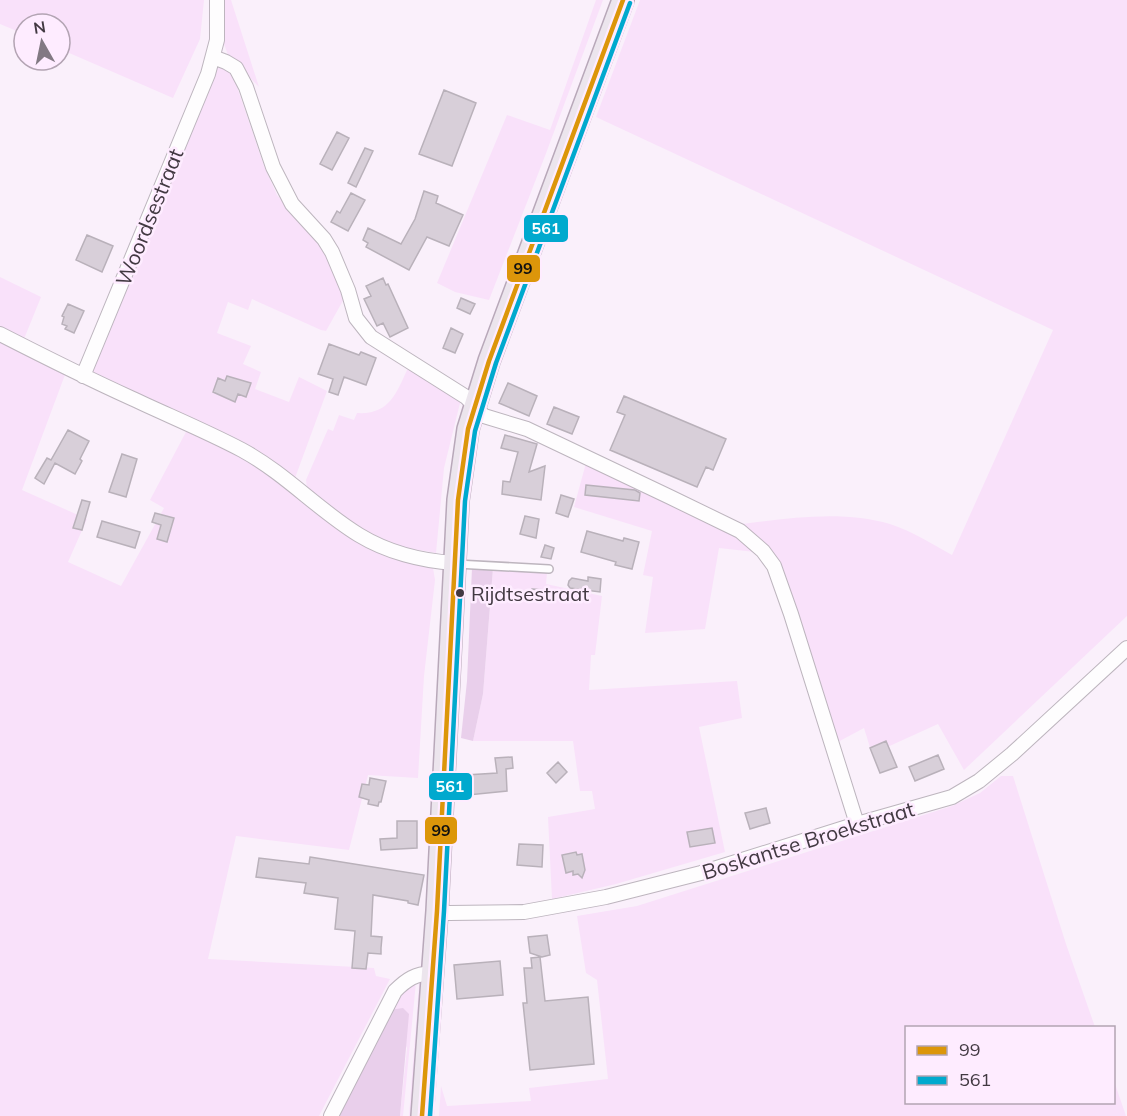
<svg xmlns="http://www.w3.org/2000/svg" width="1127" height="1116" viewBox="0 0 1127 1116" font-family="Mulish,sans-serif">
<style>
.green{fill:#f9e1fa}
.forest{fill:#e9cfeb}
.building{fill:#d8cfd9;stroke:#b9b1ba;stroke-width:1.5}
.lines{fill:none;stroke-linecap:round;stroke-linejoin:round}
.service-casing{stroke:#bdb5be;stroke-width:10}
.minor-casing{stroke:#bdb5be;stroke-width:16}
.primary-casing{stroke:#b8a8b9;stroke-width:24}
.service{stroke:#fefdfe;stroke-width:7}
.minor{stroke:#fefdfe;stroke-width:14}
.primary{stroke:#ece5ed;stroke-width:21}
.bus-1-casing{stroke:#feecff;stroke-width:9}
.bus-2-casing{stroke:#feecff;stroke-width:9}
.bus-1{stroke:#dc960a;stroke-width:4.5}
.bus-2{stroke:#00a9ce;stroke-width:4.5}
.bus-dot{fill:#423942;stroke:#feecff;stroke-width:2}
.labels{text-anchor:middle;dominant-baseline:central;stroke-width:5;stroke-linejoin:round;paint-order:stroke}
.bus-label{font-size:20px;fill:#423942;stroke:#feecff;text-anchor:start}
.street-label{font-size:21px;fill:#423942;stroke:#feecff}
.line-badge{stroke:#feecff;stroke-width:2}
.badge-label{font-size:16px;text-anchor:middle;font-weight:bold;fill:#fff}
.pale-badge-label{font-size:16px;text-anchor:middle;font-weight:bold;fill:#111}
</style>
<rect width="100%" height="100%" fill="#faf0fb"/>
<!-- green -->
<path class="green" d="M0 0H204L200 39 173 98 60 49V24H24V34L0 24Z
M222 0H231L259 87 228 55 224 44Z
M596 0H603L545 156 489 300 455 292 437 283 507 115 550 130Z
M640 0H1127V616L964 770 938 724 872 754 864 728 836 743 773 555 759 538 743 524C790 518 843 510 890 524 912 531 932 544 952 555L1053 330 596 117Z
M221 67 226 68 233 75 264 166 277 195 326 250 345 297 326 331 321 330 252 299 248 310 228 302 217 333 251 346 243 364 261 372 255 389 289 402 299 377 327 391 295 478 89 373 215 68Z
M0 277 41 297 24 339 0 327Z
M0 337 66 372 22 490 87 519 68 562 121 586 164 508 150 500 187 430 243 457 391 556 433 568 435 580 424 676 418 778 368 775 349 850 236 836 208 959 374 968 376 976 390 979 319 1116H0Z
M408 368 461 399 444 468 436 553C415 549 391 547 371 537 348 524 327 505 307 488L306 480 328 429 333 431 339 415 354 420 357 413C389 415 396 394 408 368Z
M586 463 726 530 742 540 755 552 719 548 705 629 645 633 653 577 643 575 652 531 574 507Z
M493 568 547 573 546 584 602 596 595 655H591L589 690 737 681 742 718 699 727 725 852 616 884 552 899 548 817 595 809 592 791H580L573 741H473L483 694Z
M1001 776H1013L1066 944 1095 1027 906 1028V1102H1114V1081L1126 1116H439L441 1086 447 1106 531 1101 529 1088 608 1079 597 980 586 973 577 916 637 906 952 806 980 793Z
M416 982 403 1116H400L407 1048 389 1010 392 1000Z
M419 984H422L415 1116H409Z"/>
<!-- forest -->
<path class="forest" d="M472 568H493L483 694 473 741 461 738 467 681Z
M403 1008 409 1014 400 1116H336L389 1010Z"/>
<!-- building -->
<path class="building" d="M444 90 476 103 452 166 419 154Z
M337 132 349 138 332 170 320 164Z
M365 148 373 151 356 187 348 183Z
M424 191 438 196 436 203 463 215 449 246 427 237 409 270 366 247 368 243 363 240 368 228 401 244 415 219Z
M351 193 365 200 348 231 331 222 337 211 340 213Z
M87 235 113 246 102 272 76 260Z
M383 278 386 285 388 284 408 328 390 337 383 323 377 326 364 299 371 296 366 286Z
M461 298 475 304 470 314 457 308Z
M68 304 84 311 74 333 65 329 67 326 62 324 64 317 62 316Z
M451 328 463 334 455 353 443 348Z
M329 344 359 355 361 352 376 358 366 385 344 377 338 395 329 392 333 379 318 374Z
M227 376 251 383 246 397 238 394 235 402 213 392 218 378 225 381Z
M508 383 537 396 529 416 499 403Z
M624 396 726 439 713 470 706 467 697 487 610 450 625 415 617 412Z
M554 407 579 417 572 434 547 424Z
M68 430 89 441 80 459 82 461 75 474 55 463 44 484 35 478 47 458 51 460Z
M505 435 537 444 529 472 545 466 541 500 502 494 503 481 510 482 518 452 501 448Z
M122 454 137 459 126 497 109 492Z
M586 485 635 490 640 493 639 501 585 495Z
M561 495 574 499 568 517 556 513Z
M82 500 90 502 82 530 73 528Z
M155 513 174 518 167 542 157 539 161 525 152 522Z
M525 516 539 519 536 538 520 534Z
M102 521 140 532 135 548 97 537Z
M587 531 623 541 624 538 639 542 632 569 615 565 616 562 581 552Z
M545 545 554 548 551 559 541 557Z
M588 577 601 579 600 592 570 588 568 585 569 581 572 578 588 581Z
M532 589 545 590 544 600 531 598Z
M886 741 897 767 880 773 870 748Z
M938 755 944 769 915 781 909 767Z
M512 757 513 768 506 769 507 791 468 795 466 775 497 773 495 758Z
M558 762 567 772 556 783 547 773Z
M370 778 386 781 381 802H379L378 806 368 804 369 800 359 797 362 784 369 785Z
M766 808 770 823 750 829 745 813Z
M397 821H417V848L381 850 380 839 397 838Z
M712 828 715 843 690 847 687 832Z
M519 844 543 845 542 867 517 865Z
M576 852 577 855 582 854 585 870 582 878 578 874 573 875V871L566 873 562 855Z
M310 857 424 875 418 905 408 903V901L373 895 371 936 382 937 381 948V954L368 953 366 969 352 968 355 931 335 929 338 898 304 893 306 883 256 877 259 858 309 864Z
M547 935 550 955 542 957 530 953 528 937Z
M540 957 545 1001 588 997 594 1064 530 1070 523 1003H527L524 968H532L531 958Z
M500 961 503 995 457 999 454 965Z"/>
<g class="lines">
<defs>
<path id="service" d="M457 564 549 569"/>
<path id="minor" d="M213 57 226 62 236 68 246 87 273 167 292 204 324 239 332 252 348 290 356 318 371 337 466 397 484 416 527 429 670 497 740 531 763 551 774 566 791 614 857 824
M0 334C43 356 87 378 131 398 167 415 206 431 242 450 286 474 318 510 359 535 387 552 422 561 454 563
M83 376 208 74 217 40V0
M437 911 449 913 524 912 606 897 701 873 857 824 952 797 979 781 1012 754 1127 648
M331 1116 395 991C407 979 415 974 432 973"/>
<path id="primary" d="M422 1116 437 911 458 500 468 429 489 361 623 0"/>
</defs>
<!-- service casing -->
<use href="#service" class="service-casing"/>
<!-- minor casing -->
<use href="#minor" class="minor-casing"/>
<!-- primary casing -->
<use href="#primary" class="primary-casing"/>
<!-- service -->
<use href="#service" class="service"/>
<!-- minor -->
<use href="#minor" class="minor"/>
<!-- primary -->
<use href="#primary" class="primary"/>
<defs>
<path id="bus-1" d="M422 1116 437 911 458 500 468 429 489 361 623 0"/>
<path id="bus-2" d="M430 1116 444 911 465 501 475 431 496 363 630 3"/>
</defs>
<!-- bus-1 casing -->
<use href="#bus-1" class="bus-1-casing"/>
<!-- bus-2 casing -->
<use href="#bus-2" class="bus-2-casing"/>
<!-- bus-1 -->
<use href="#bus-1" class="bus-1"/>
<!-- bus-2 -->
<use href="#bus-2" class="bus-2"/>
</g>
<!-- markers -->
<circle class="bus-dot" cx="460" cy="593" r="5"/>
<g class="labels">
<!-- bus labels -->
<g class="bus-label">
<text x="471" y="593">Rijdtsestraat</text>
</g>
<!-- street labels -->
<g class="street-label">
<text transform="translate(149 217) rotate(-68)">Woordsestraat</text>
<text transform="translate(808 840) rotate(-17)">Boskantse Broekstraat</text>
</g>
</g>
<g class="line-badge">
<rect x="523" y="214" width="46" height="29" rx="6" fill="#00a9ce"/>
<rect x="506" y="254" width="35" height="29" rx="6" fill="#dc960a"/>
<rect x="428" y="772" width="45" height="29" rx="6" fill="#00a9ce"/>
<rect x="424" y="816" width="34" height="29" rx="6" fill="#dc960a"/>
</g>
<g class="badge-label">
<text x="546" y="234">561</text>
<text x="450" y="792">561</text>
</g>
<g class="pale-badge-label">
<text x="523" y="274">99</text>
<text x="441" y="836">99</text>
</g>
<!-- legend -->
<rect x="905" y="1026" width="210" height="78" fill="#feecff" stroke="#b3a4b3" stroke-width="1.5"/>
<rect x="917" y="1046" width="30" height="9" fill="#dc960a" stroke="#b3a4b3" stroke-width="1.5"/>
<text x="959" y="1056" font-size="18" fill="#423942">99</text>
<rect x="917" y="1076" width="30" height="9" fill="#00a9ce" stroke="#b3a4b3" stroke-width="1.5"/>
<text x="959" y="1086" font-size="18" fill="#423942">561</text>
<!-- north arrow -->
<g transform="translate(42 42) rotate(351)"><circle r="28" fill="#feecff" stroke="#b3a4b3" stroke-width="1.5"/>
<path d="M0-4.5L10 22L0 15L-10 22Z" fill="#827983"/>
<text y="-9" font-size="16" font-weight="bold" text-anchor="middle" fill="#423942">N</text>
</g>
</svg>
